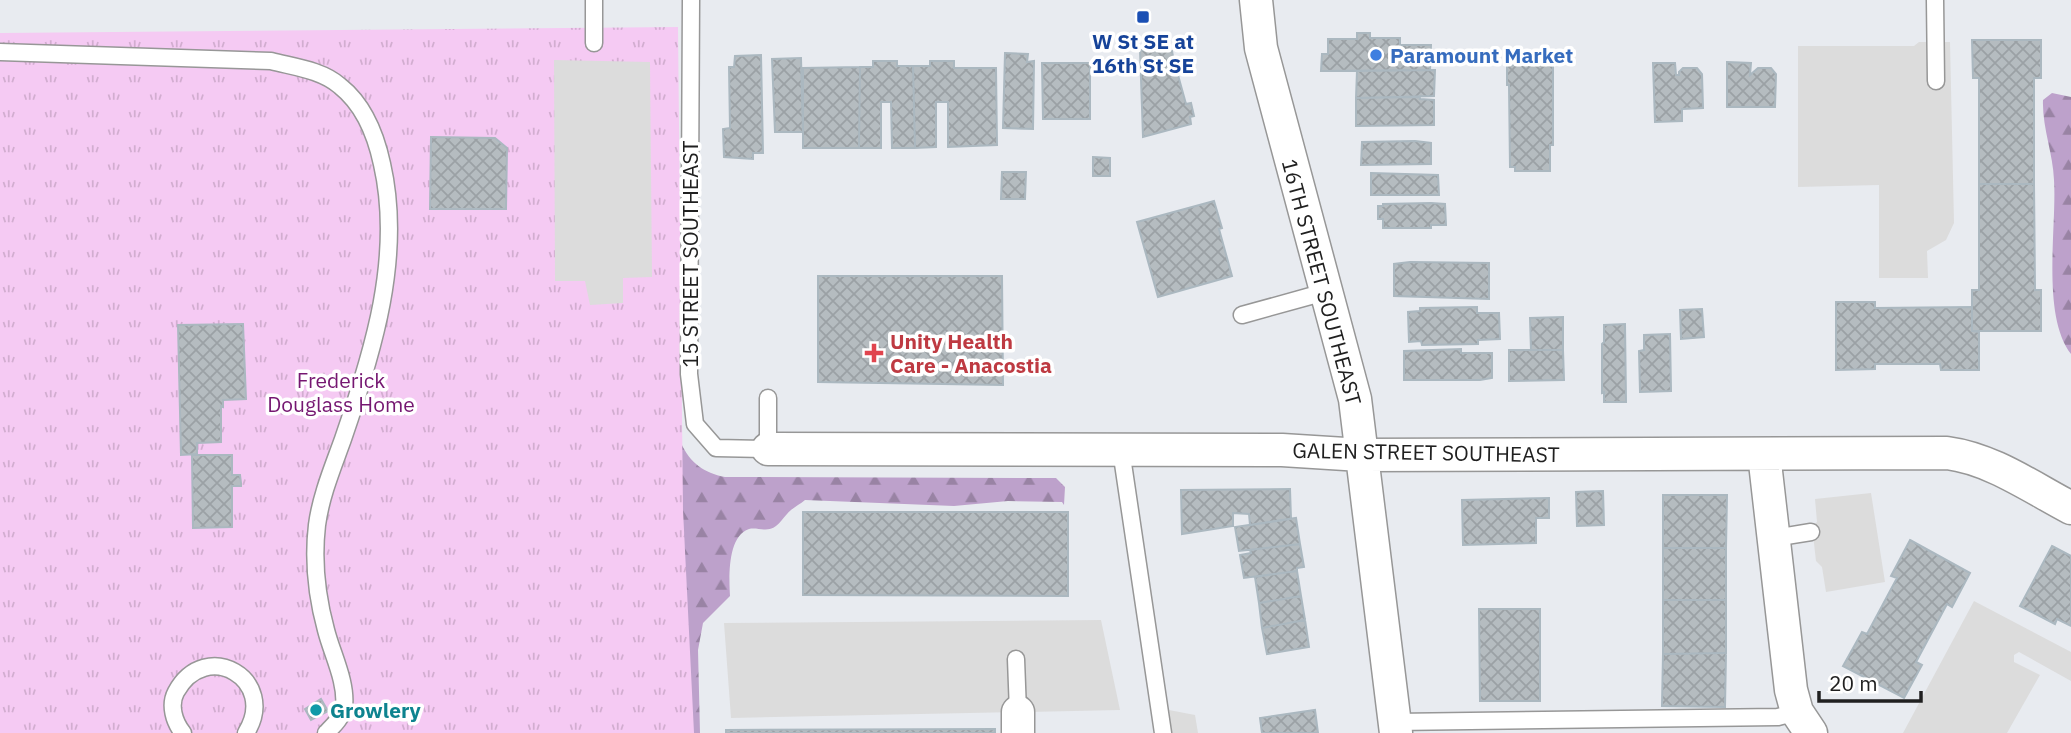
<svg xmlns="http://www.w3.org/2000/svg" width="2071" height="733" font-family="'IBM Plex Sans',sans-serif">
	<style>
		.forest { fill: url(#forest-firs) }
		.park { fill: url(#park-tufts) }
		.parking { fill: #dcdcdc }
		.building { fill: url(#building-cross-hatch); stroke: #abb8c0; stroke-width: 2 }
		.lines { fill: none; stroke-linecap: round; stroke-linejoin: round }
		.lane-casing { stroke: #979797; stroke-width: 19 }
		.street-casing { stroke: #979797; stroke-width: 35 }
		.lane { stroke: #fff; stroke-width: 16 }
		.street { stroke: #fff; stroke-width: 32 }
		.transit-dot { fill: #1a4fb4; stroke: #fff; stroke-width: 2.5 }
		.shop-dot { fill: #3f7fe0; stroke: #fff; stroke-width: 2.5 }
		.health-dot { fill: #e0444e; stroke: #fff; stroke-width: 2.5 }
		.culture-dot { fill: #0f9aa8; stroke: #fff; stroke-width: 2.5 }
		.labels { text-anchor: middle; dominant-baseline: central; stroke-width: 7; stroke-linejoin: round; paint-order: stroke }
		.transit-label { font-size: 21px; font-weight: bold; fill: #164399; stroke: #fff }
		.shop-label { font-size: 21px; font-weight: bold; fill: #366cbe; stroke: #fff; text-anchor: start }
		.street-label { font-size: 21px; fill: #202020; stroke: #fff }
		.health-label { font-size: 21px; font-weight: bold; fill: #be3a42; stroke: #fff; text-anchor: start }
		.park-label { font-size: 21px; fill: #751771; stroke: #fff }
		.culture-label { font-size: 21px; font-weight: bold; fill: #0d838f; stroke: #fff; text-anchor: start }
	</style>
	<defs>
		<pattern id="forest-firs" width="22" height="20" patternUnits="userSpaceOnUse" patternTransform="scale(1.75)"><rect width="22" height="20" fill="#bda1cb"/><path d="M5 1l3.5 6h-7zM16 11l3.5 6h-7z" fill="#9983a4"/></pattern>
		<pattern id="park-tufts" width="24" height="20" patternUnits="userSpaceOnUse" patternTransform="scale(1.75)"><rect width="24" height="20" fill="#f5caf3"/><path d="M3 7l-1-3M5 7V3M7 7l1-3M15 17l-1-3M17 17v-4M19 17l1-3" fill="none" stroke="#d2add0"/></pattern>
		<pattern id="building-cross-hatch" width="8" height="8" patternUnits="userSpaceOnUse" patternTransform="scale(1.75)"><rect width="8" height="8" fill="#b5bcc0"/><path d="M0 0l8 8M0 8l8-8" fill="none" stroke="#9ba1a5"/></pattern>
	</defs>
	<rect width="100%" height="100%" fill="#e8ebf0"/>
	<path class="forest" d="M2052 93 2071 97V354C2041 315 2057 227 2054 180 2053 153 2042 127 2043 100Z
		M681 443C690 463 704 473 725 477L1056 478 1065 487 1064 505 1062 502 1008 501 954 506 805 500C799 505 792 508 787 514 783 518 780 523 776 526 767 533 758 527 749 529 727 536 729 579 730 596L703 623 698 650 700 733H383Z"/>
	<path class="park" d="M678 27 683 510 694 733H0V33Z"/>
	<path class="parking" d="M1919 42H1950L1954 223 1946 240 1927 251 1928 278H1879V185L1798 187V46H1914Z
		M554 60 650 62 652 277 623 278V303L590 305 585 281H555Z
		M1871 493 1885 582 1826 592 1822 567 1816 561 1812 526 1817 522 1815 499Z
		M1974 601 2071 652V681L2019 652 2014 655V662L2040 675 2007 733H1903Z
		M1101 620 1120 710 731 718 724 623Z
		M1169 710 1195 715 1198 733H1172Z"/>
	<path class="building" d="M1357 33H1370V38H1400V45H1431L1430 70 1321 71 1322 54H1328V39H1357Z
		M1972 40H2041V78H2034V184H1979V78H1973Z
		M1140 50 1172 51 1174 62 1180 61 1183 73 1178 75 1186 104 1191 103 1194 116 1190 117 1191 124 1143 137Z
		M1005 53 1028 54 1027 62 1034 61 1033 129 1003 128Z
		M761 55 763 153H753V159L724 157 723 129 730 128 729 67H734L735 56Z
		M801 58 803 132H775L772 59Z
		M873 61H897V66H913L915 148H892L891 102H881V148H859L860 67H873Z
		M930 61H954V68H996L997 145 948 147V102H936V147L915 148 913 66H930Z
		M1727 62 1751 63 1750 75 1758 68H1771L1776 74 1775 107H1727Z
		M1042 63H1090V119H1043Z
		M1653 63H1675L1676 75H1679V72L1683 68H1697L1702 74 1703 108 1682 109V121L1655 122Z
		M1507 65H1553V145H1550V171H1515V167H1510L1509 85H1507Z
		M860 67 859 148H803V68Z
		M1435 70 1434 96 1356 98 1357 71Z
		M1420 97V99L1434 100V125L1356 126V98Z
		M431 137 495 138 507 148 506 209H430Z
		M1415 141 1431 143V164L1361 165 1362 142Z
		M1093 157 1110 158V176H1093Z
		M1002 172H1026L1025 199H1001Z
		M1371 173 1438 175 1439 195H1371Z
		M1979 184H2034L2035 290H2041V331H1972V290H1979Z
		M1214 201 1222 228 1219 229 1232 276 1158 297 1137 222Z
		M1431 203 1445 204 1446 225H1431V228H1383V219H1378V206H1383V204Z
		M1410 262 1489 263V299L1394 296V264Z
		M818 276H1002L1003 385 818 382Z
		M1836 302H1875V308L1972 307V331L1979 332V370H1941L1940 364H1875V369L1836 370Z
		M1477 307V313H1499L1500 339 1478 340V344L1422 345 1421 341 1409 342 1408 312 1420 311V308Z
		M1702 309 1704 337 1681 339 1680 310Z
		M1563 317V350H1531L1530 318Z
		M243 324 246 399 223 400V407L221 406V442L197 443V454L181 455 178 325Z
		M1625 324 1626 402H1604V392L1602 393V344L1604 342V325Z
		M1670 334 1671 391 1640 392 1639 351 1644 350V335Z
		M1461 349V353H1492V378L1480 380H1404V351Z
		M1509 350H1563L1564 380 1509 381Z
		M192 455H232V475H240L241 483V486H232V527L193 528Z
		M1290 489 1291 519 1250 525 1249 514 1233 513V526L1182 534 1181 490Z
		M1603 491 1604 525 1577 526 1576 492Z
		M1663 495H1727L1726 548H1663Z
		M1549 498V518H1536V543L1463 545 1462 500Z
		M803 512H1068V596L803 595Z
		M1296 518 1300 544 1239 551 1235 527Z
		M1910 540 1970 573 1952 607 1947 604 1916 662 1922 665 1904 698 1843 666 1862 632 1867 634 1897 578 1891 576Z
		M1300 544 1304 567 1297 568V571L1244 578 1240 555 1251 553 1250 550Z
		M2052 546 2071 556V626L2057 619 2055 624 2020 606Z
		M1663 548H1726V600H1663Z
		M1297 571 1301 596 1259 603 1255 577Z
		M1301 596 1305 620 1262 628 1259 603Z
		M1663 600H1726V653L1663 654Z
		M1479 609H1540V701H1480Z
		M1305 620 1309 647 1267 654 1262 628Z
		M1726 653 1725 707 1662 706 1663 654Z
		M321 699 328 711 311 720 305 709Z
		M1315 710 1318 733H1262L1260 718Z
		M995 729V733H726V730Z"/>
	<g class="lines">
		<g class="lane-casing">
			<path id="lane" d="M594 0V43
				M691 0 689 374 695 424 716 448 768 449V398
				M1935 0 1936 81
				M0 52 271 61C294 67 322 70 340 86 364 105 376 136 382 164 403 256 373 352 343 439 333 467 321 495 317 525 313 559 317 597 326 630 332 654 347 682 344 707 342 718 333 726 326 733
				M1242 315 1325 292
				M1121 450 1163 733
				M1774 538 1811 532
				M1016 659 1018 712
				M1395 722 1778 717 1797 712
				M183 733C174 722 169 705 176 692 206 637 279 680 246 733"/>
		</g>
		<g class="street-casing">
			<path id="street" d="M1256 0 1261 48 1355 399 1396 733
				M768 449 1282 450 1361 455 1947 453C1992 459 2031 487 2071 508
				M1764 454 1791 690 1797 712 1811 733
				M1018 712V733"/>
		</g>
		<use href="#lane" class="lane"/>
		<use href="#street" class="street"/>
	</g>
	<rect class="transit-dot" x="1136" y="10" width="14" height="14" rx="3.5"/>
	<circle class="shop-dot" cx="1376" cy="55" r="7"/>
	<path class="health-dot" d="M870.5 342.5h7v7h7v7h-7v7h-7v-7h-7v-7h7z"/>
	<circle class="culture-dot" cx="316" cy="710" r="7"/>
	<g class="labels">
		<g class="transit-label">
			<text x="1143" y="41">W St SE at<tspan x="1143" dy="24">16th St SE</tspan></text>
		</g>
		<g class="shop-label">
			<text x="1390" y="55">Paramount Market</text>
		</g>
		<g class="street-label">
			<text transform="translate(690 254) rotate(-90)">15 STREET SOUTHEAST</text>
			<text transform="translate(1322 282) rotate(75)">16TH STREET SOUTHEAST</text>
			<text transform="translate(1426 452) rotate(1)">GALEN STREET SOUTHEAST</text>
		</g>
		<g class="health-label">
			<text x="890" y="341">Unity Health<tspan x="890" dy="24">Care - Anacostia</tspan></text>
		</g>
		<g class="park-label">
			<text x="341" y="380">Frederick<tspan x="341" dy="24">Douglass Home</tspan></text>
		</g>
		<g class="culture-label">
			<text x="330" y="710">Growlery</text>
		</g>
	</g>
	<path d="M1819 691v10h102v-10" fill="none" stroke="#202020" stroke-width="3.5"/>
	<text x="1829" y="691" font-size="21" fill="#202020" stroke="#ffffff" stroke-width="5" paint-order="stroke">20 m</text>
</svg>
